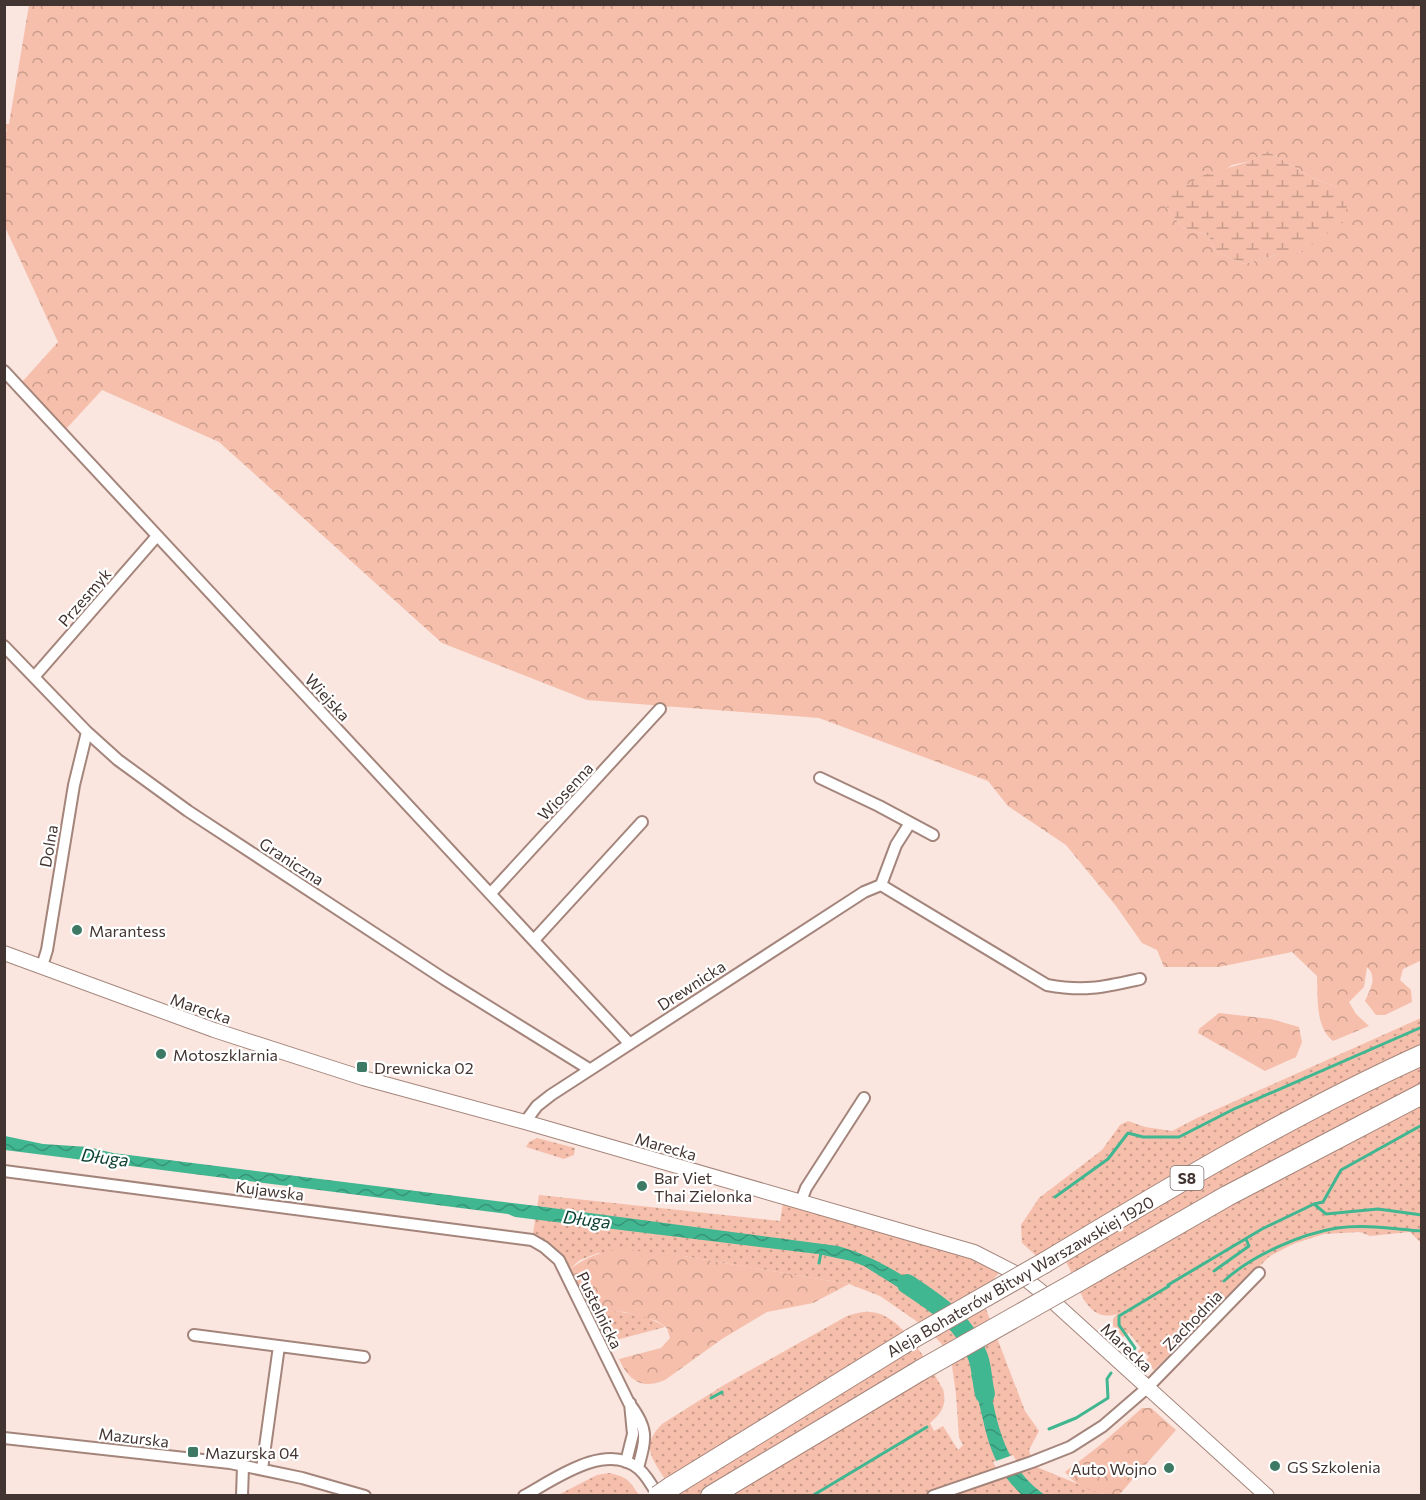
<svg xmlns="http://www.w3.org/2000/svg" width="1426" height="1500" font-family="Commissioner,sans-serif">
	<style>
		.grass { fill: url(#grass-dots) }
		.forest { fill: url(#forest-crowns); fill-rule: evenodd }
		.wetland { fill: url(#wetland-marsh) }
		.water { fill: url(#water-waves) }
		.pier { fill: #fae5df }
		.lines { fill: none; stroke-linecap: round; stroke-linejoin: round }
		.stream { stroke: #40b691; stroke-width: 3 }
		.river { stroke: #40b691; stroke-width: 20 }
		.minor-casing { stroke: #a4857b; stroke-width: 14 }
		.tertiary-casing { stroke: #a4857b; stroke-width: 16 }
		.motorway-casing { stroke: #a4857b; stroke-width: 22 }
		.minor { stroke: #fff; stroke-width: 10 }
		.tertiary { stroke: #fff; stroke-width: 14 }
		.motorway { stroke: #fff; stroke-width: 20 }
		.motorway-bridge-casing { stroke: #a4857b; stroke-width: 22; stroke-linecap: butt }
		.motorway-bridge { stroke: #fff; stroke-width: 20 }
		.poi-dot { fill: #3d7964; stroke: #fff; stroke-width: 2 }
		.labels { text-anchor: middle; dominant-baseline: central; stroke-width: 4.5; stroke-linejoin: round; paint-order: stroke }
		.shield { fill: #fff; stroke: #7b716e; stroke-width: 1.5 }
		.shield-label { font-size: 15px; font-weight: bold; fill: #423430 }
		.street-label { font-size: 16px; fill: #423430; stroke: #fff }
		.poi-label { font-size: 16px; fill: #423430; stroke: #fff; text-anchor: start }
		.water-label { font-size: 18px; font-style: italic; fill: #0b3e2f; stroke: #fff }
	</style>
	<defs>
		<pattern id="grass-dots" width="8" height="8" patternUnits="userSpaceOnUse" patternTransform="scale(1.5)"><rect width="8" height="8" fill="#f6bfac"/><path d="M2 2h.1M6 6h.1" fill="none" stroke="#c99c8c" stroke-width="1.8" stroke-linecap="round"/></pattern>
		<pattern id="forest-crowns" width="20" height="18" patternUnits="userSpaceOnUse" patternTransform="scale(1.5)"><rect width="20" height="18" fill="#f6bfac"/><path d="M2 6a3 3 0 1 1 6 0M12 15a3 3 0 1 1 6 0" fill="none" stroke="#c99c8c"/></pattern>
		<pattern id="wetland-marsh" width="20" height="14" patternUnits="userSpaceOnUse" patternTransform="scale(1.5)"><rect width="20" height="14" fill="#f6bfac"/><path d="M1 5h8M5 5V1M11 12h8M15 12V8" fill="none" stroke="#c99c8c"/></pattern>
		<pattern id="water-waves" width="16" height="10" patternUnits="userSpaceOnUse" patternTransform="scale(1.5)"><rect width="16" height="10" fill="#40b691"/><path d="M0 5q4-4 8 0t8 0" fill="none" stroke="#379577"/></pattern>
	</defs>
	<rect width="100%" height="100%" fill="#fae5df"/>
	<path class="grass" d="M1421 1018V1243L1410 1232 1370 1236 1360 1232 1324 1234 1293 1244 1270 1256 1154 1370 1145 1361 1149 1357 1143 1351 1137 1356 1135 1354 1141 1348 1129 1333 1123 1337 1113 1326V1319L1117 1314C1085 1324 1079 1284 1066 1262L1052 1270 1022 1243 1021 1225 1039 1198 1102 1150 1120 1125 1128 1121 1145 1127 1172 1131 1197 1118Z
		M537 1138 575 1148 574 1155 564 1159 526 1147 529 1142Z
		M539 1195 780 1221 784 1197 1004 1266 981 1296 1025 1411 1039 1431 1029 1450 1034 1466 1105 1495H676C669 1484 651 1462 650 1449 649 1439 656 1430 662 1424L724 1385 847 1316C854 1314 862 1311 870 1312 902 1313 929 1365 943 1389 947 1405 942 1413 930 1423L934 1431 943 1426 958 1450 963 1445 959 1438 956 1394 952 1366 941 1343 922 1325 880 1296 849 1284 683 1256 598 1253 580 1260 565 1273 532 1240Z
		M590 1310C615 1311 644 1312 665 1327L609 1342 598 1336Z
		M609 1473C627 1477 629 1480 639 1495H558L597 1475Z"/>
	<path class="forest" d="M29 5H1421L1422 960 1403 969 1400 980 1411 990 1412 1002 1385 1015H1376L1365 1001C1370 989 1378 978 1367 967L1364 987 1349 1002 1356 1014 1369 1026 1333 1041C1315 1027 1318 997 1317 976L1292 952 1219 967H1164L1157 950 1142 943 1116 906 1066 845 1008 806 988 781 819 718 587 700 442 643 219 442 102 390 66 429 22 382 58 342 5 227 4 141 7 129 5 128 4 124H9ZM1267 151 1315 179 1337 187 1326 233 1296 255H1276L1244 264 1215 251 1209 236 1182 227 1167 208 1232 165 1251 161Z
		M1219 1013 1271 1019 1299 1027 1302 1042 1296 1057 1265 1071 1198 1033 1199 1029Z
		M619 1249 683 1256 849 1284 813 1303 767 1312 722 1339 665 1380C642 1390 629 1381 619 1359L661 1348 670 1338 667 1328 657 1321 625 1312 589 1310 578 1300 565 1273C584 1258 596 1253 619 1249Z
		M1142 1408H1151L1176 1430 1119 1495C1100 1496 1076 1487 1065 1472L1099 1446Z"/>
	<path class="wetland" d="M1267 151 1315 179 1337 187 1350 190 1344 222 1296 255H1276L1244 264 1215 251 1209 236 1182 227 1167 208 1172 193 1204 175 1251 161Z"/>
	<path class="water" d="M5 1136 43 1144 88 1147 113 1153 537 1206 838 1246C874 1256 903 1275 934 1296L923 1303 864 1266 851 1261 818 1254 515 1217 508 1214 5 1150Z
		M986 1366C996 1416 1000 1463 1045 1495H1022C983 1459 987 1421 971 1375Z"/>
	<path class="pier" d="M1013 1455 1019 1466 1002 1478 993 1462Z"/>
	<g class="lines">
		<path class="stream" d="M1055 1197 1108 1159 1128 1133 1143 1137H1179L1234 1109 1422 1027
			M1314 1204 1323 1202 1341 1170 1422 1125
			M819 1263 821 1253
			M1214 1271 1249 1246 1246 1239
			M1224 1281C1251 1256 1300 1234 1337 1228 1365 1224 1394 1229 1422 1231
			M1168 1285 1262 1229 1314 1204 1326 1214 1378 1209 1422 1215
			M1133 1351 1135 1348 1119 1325V1316L1169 1286
			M711 1398 722 1392V1393
			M1049 1429 1076 1418 1108 1398 1107 1379 1111 1373
			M812 1496 927 1427"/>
		<path class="river" d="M907 1284C937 1304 965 1321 978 1357 982 1368 982 1382 985 1394"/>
		<g class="minor-casing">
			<path id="minor" d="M4 371 629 1043
				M4 646 87 732 118 760 188 811 444 979 589 1069
				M34 677 157 536
				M820 778 879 806 933 835
				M881 885 896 845 910 823
				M491 893 660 709
				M534 940 642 822
				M42 966 47 950 74 785 87 732
				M525 1122 537 1106 551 1095 864 892 881 885 1047 985C1085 992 1104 987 1140 979
				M4 1171 532 1240 544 1247 559 1260 629 1403C649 1429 646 1438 638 1468
				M801 1201 806 1188 864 1098
				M194 1335 364 1357
				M4 1438 230 1463 302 1478 365 1496
				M626 1462 633 1434 630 1403
				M262 1469 279 1346
				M242 1496 243 1466
				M524 1496C555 1479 606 1441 639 1469 647 1476 653 1487 658 1496
				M933 1496 1032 1462 1070 1447 1103 1426 1147 1388 1259 1273"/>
		</g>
		<g class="tertiary-casing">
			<path id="tertiary" d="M4 953 214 1030 363 1078 525 1122 974 1252 1023 1277 1048 1297 1267 1496"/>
		</g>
		<g class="motorway-casing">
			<path id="motorway" d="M1044 1263C1167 1189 1290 1115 1422 1055
				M1077 1282 1227 1196 1422 1094
				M671 1487 911 1339
				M711 1496 921 1370"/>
		</g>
		<use href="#minor" class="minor"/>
		<use href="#tertiary" class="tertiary"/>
		<use href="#motorway" class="motorway"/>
		<g class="motorway-bridge-casing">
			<path id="motorway-bridge" d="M911 1339 1044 1263
				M921 1370 1077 1282
				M658 1496 671 1487"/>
		</g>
		<use href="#motorway-bridge" class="motorway-bridge"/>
	</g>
	<g class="poi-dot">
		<circle cx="77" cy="930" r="6"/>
		<circle cx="161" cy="1054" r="6"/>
		<rect x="356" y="1061" width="12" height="12" rx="3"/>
		<circle cx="642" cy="1186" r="6"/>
		<rect x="187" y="1446" width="12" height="12" rx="3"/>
		<circle cx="1275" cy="1466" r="6"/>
		<circle cx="1169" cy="1468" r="6"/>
	</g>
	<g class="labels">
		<rect class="shield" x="1170.5" y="1166" width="33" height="24" rx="4.5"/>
		<g class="shield-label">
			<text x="1187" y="1178">S8</text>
		</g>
		<g class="street-label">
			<text transform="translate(84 597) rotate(-49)">Przesmyk</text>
			<text transform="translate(328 697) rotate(47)">Wiejska</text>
			<text transform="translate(565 791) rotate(-47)">Wiosenna</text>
			<text transform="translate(48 846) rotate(-80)">Dolna</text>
			<text transform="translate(292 861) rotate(33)">Graniczna</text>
			<text transform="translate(691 985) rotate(-33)">Drewnicka</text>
			<text transform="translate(201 1008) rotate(19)">Marecka</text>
			<text transform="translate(666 1146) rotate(16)">Marecka</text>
			<text transform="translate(270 1190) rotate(7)">Kujawska</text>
			<text transform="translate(1020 1276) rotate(-30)">Aleja Bohaterów Bitwy Warszawskiej 1920</text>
			<text transform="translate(600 1310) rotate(64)">Pustelnicka</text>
			<text transform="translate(1192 1320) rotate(-46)">Zachodnia</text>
			<text transform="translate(1127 1347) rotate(43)">Marecka</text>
			<text transform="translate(134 1437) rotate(7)">Mazurska</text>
		</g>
		<g class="poi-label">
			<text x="89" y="930">Marantess</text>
			<text x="173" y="1054">Motoszklarnia</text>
			<text x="374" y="1067">Drewnicka 02</text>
			<text x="654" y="1177">Bar Viet<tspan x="654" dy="18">Thai Zielonka</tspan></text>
			<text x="205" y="1452">Mazurska 04</text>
			<text x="1287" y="1466">GS Szkolenia</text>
			<text x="1157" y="1468" text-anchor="end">Auto Wojno</text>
		</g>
		<g class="water-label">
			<text transform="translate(105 1157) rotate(7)">Długa</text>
			<text transform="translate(587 1219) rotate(7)">Długa</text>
		</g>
	</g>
	<rect width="1426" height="1500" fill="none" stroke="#423430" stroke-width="12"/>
</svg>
